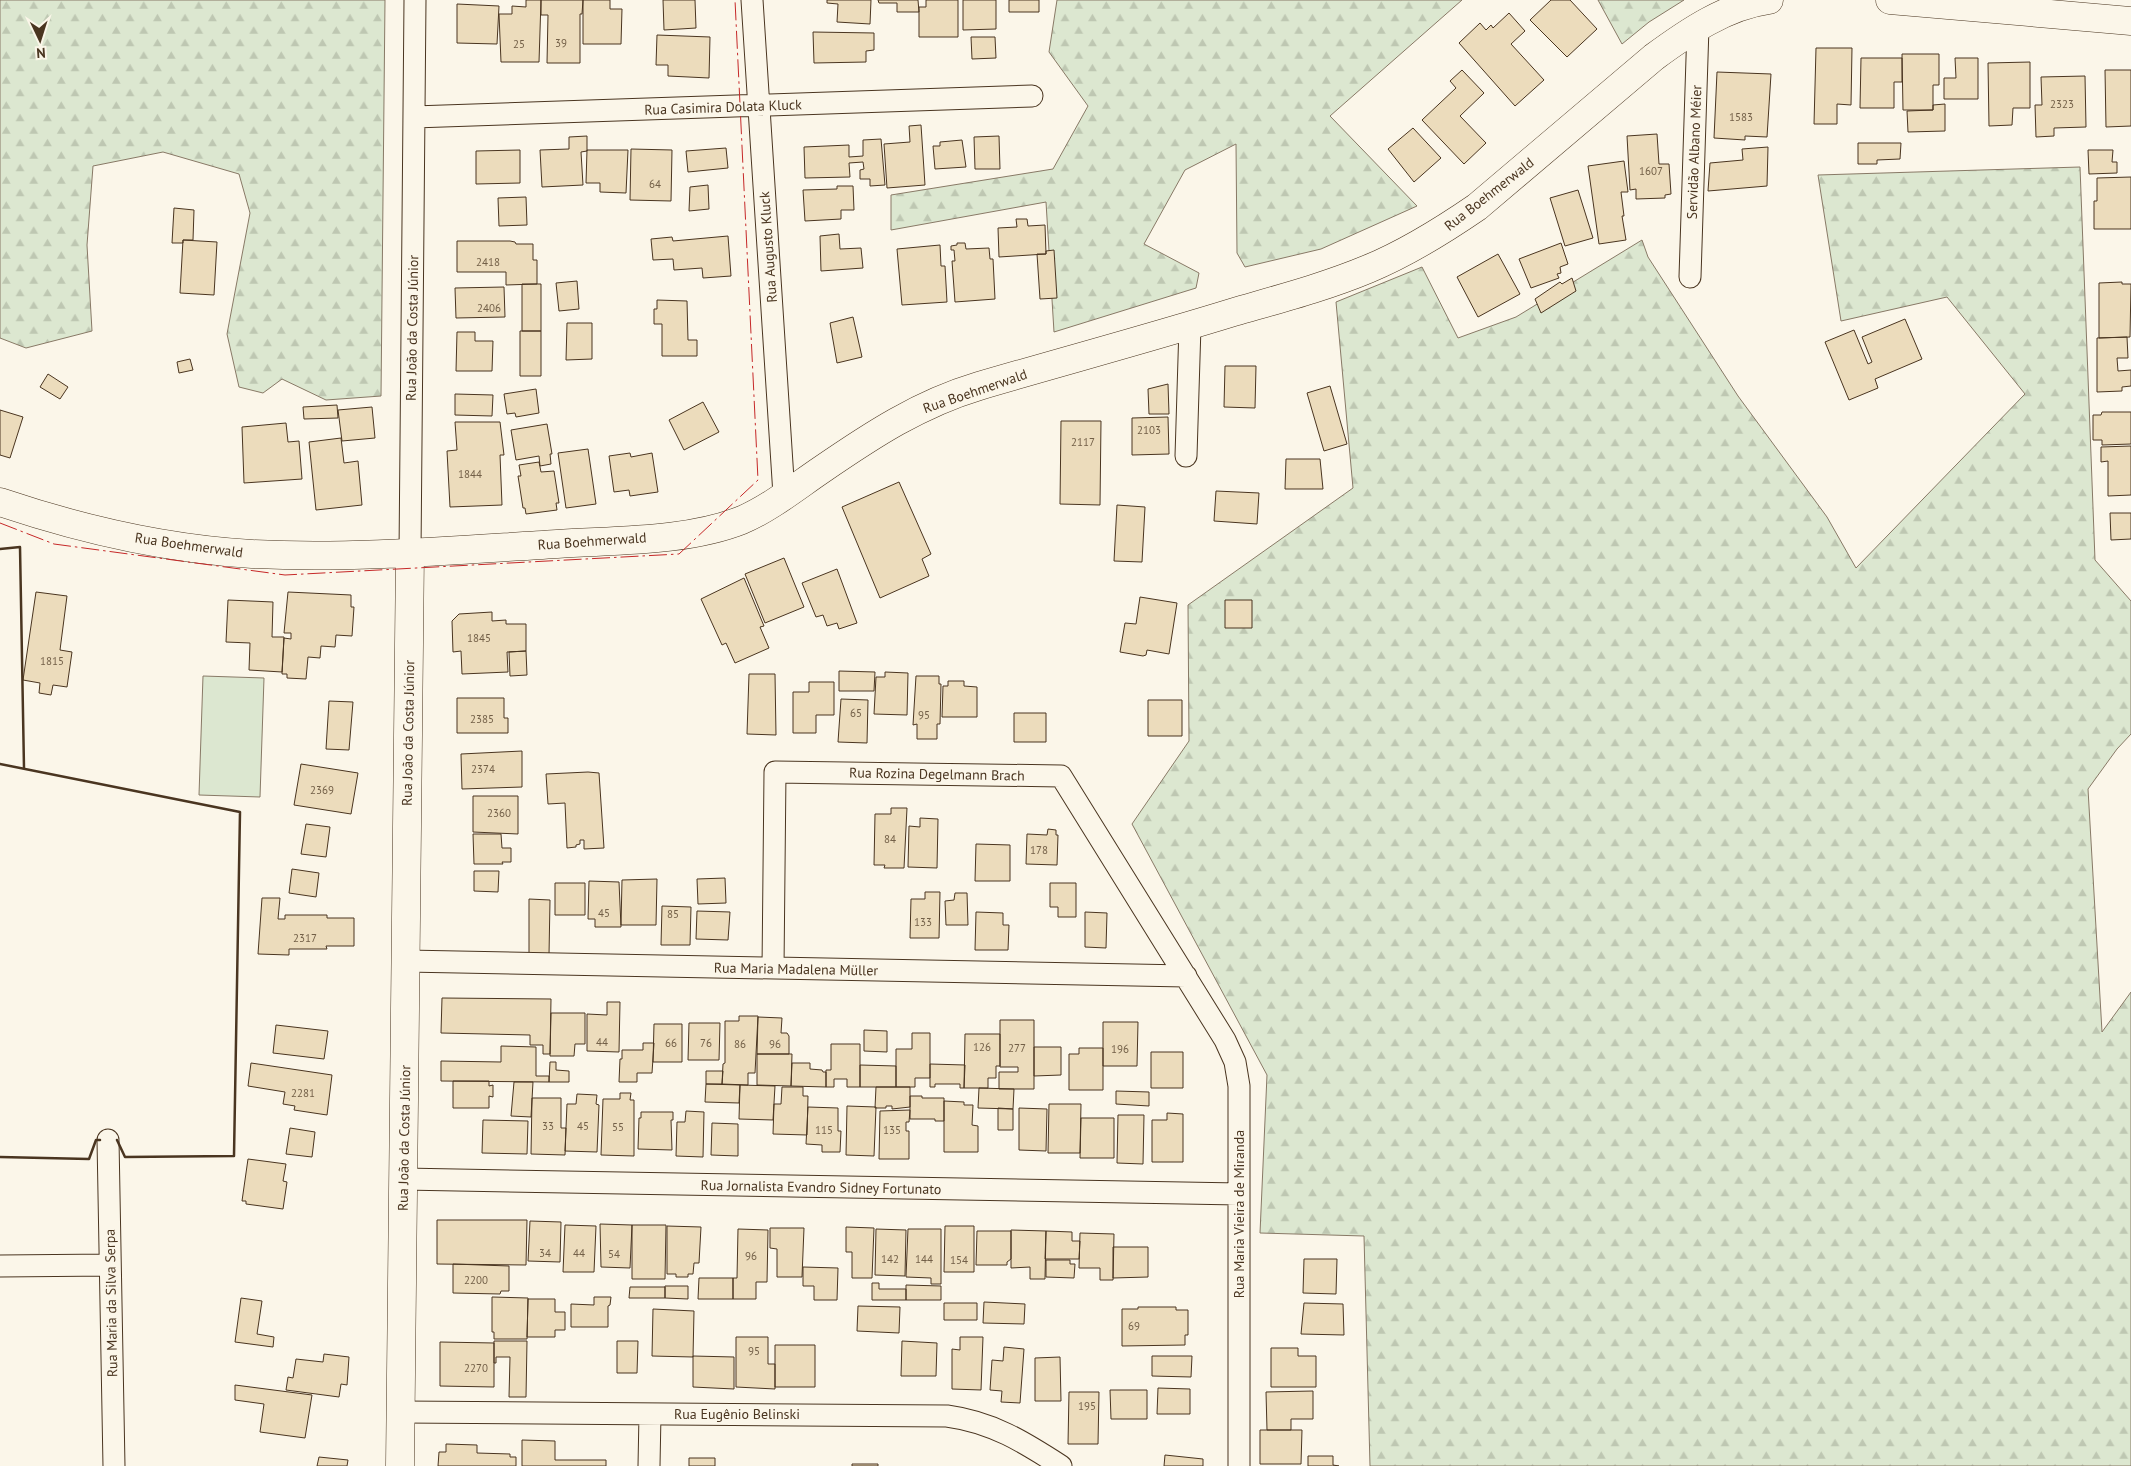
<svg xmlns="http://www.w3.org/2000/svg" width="2131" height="1466" font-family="'PT Sans',sans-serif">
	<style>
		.forest { fill: url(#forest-firs); stroke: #887966 }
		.garden { fill: #dce7d0; stroke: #887966 }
		.building { fill: #ecdcbc; stroke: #4a3520 }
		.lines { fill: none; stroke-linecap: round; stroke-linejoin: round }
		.minor-casing { stroke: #4a3520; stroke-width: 23 }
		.secondary-casing { stroke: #4a3520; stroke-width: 29 }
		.minor { stroke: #fbf6e9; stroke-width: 21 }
		.secondary { stroke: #fbf6e9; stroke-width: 28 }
		.wall { stroke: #4a3520; stroke-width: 2.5 }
		.power { stroke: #c62828; stroke-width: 1; stroke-dasharray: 18 4 2.5 4; stroke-linecap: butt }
		.labels { text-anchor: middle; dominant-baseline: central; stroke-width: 4; stroke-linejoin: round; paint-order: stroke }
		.number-label { font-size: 11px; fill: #725f47 }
		.street-label { font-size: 14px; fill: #4a3520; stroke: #fbf6e9 }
	</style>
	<defs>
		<pattern id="forest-firs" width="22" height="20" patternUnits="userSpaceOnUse" patternTransform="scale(1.25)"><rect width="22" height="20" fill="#dce7d0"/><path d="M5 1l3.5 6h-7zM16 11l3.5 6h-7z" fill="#bec7b2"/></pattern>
	</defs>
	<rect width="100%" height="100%" fill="#fbf6e9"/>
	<path class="forest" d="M0 0H385L381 396 326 400 282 379 263 393 239 387 227 334 250 213 239 174 163 152 93 166 87 245 92 331 26 348 0 338Z
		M1057 0H1462L1330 116 1417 206 1321 249 1245 267 1237 253 1236 144 1185 170 1144 244 1199 273 1196 288 1054 332 1046 202 891 230V195L1053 169 1088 106 1049 52Z
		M1598 0H1684L1649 22 1622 44Z
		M2080 167 2095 560 2131 601V734L2117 749 2088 789 2102 1032 2131 992V1466H1370L1364 1236 1260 1233 1267 1075 1132 824 1189 741 1188 605 1353 488 1336 302 1422 267 1458 338 1516 317 1642 240 1648 257 1738 396 1827 517 1856 568 2025 394 1947 297 1841 321 1818 175Z"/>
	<path class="garden" d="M203 676 264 678 260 797 199 795Z"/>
	<path class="building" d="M526 0H541L539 62H501L499 14H512V6L526 7Z
		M541 0H583L582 14H580V63H547L548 15H541Z
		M583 0H610V9H622L621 44H583Z
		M663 0H695L696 28 664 30Z
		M827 0H871L870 24 837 22 838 4 827 3Z
		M878 0H918L919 12H897V3H879Z
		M926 0H958V37H919V7H926Z
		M963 0H996V29L963 30Z
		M1009 0H1039V12H1009Z
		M1551 0H1570L1597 29 1567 57 1530 20Z
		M457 4 499 6 497 44 457 43Z
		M1509 13 1525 31 1511 44 1544 80 1515 106 1459 43 1480 23 1486 30 1491 25 1493 28Z
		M813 32 874 33V50L866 51V62L814 63Z
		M657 35 710 37 709 78 668 76V65H656Z
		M971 37H995L996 58 972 59Z
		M1816 48H1852L1851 105 1837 104V124H1814Z
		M1902 54H1939V85H1933V110H1903Z
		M1861 58H1902V82H1894V108H1860Z
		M1955 58H1978V99H1944V78H1956Z
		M2030 62V108H2013L2012 125 1989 126 1988 63Z
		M1462 70 1484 93 1460 116 1486 143 1464 164 1422 120 1456 88 1450 81Z
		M2105 70H2131V126L2106 127Z
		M1717 72 1771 74 1767 137 1745 136V140L1714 138Z
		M2085 76 2086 127 2054 128V136L2036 137 2035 105H2042L2041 77Z
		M1945 104V131L1908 132 1907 111 1933 110V105Z
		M921 125 925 185 887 188 884 144 910 142 909 126Z
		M1413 128 1441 158 1414 182 1388 149Z
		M1657 134 1659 164H1669L1671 194 1665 195V198L1636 199V189L1630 190 1627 136Z
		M587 136V151L581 152 583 185 542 187 540 150 569 149V137Z
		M999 136 1000 169H975L974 137Z
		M881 139 885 185 870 186V179H860V170L864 169 863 162 849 163 850 177 805 178 804 147 849 145V157L863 156V140Z
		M962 140 966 167 935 169 933 146H940V142Z
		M1858 143H1901L1900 159 1877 160V164H1858Z
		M1768 147 1767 186 1708 191 1710 163 1743 160 1742 149Z
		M726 148 728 168 688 172 686 151Z
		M631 149 672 150 671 201 630 200Z
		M520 150V183L476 184V151Z
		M587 150H628L626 193 600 192V183H586Z
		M2088 150H2113L2112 162H2117V173L2089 174Z
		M1624 161 1628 192H1621L1624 216H1622L1626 240 1599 244 1588 166Z
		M2131 177V229H2094V201H2097V178Z
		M708 185 709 209 689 211 690 187Z
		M837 186H853L854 210H841V219L805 221 803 190 837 189Z
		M1578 190 1593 238 1565 246 1550 198Z
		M526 197 527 225 499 226 498 198Z
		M174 208 194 210 193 240H183V243H172Z
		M1016 219H1027L1028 226 1045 225 1046 254 999 257 998 228 1017 227Z
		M839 234 840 249 861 248 863 268 821 271 820 236Z
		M728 236 731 276 703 278 702 268 674 270 673 259 653 260 651 239 672 237 673 241Z
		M183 240 217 242 214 295 180 293Z
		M457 241H510L515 242 516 244H533V260H537V284L506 285V272H457Z
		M957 243H965L966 249 989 248 990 259H993L995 299 955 302 952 261H955L954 250H951V246L957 245Z
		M1561 243 1568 264 1560 267 1561 273 1557 274 1559 278 1531 288 1519 259Z
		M940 245 941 266H945L947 302 902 305 897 249Z
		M1054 250 1057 298 1040 299 1037 254H1046V251Z
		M1498 254 1520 294 1478 317 1457 277Z
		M1572 278 1576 291 1541 313 1535 299 1560 282 1562 284Z
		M577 281 579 309 559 311 556 283Z
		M2122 282V284H2131L2130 337 2099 338V283Z
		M522 284H541V331H522Z
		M504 287 505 317 456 318 455 288Z
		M657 300 687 301 688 340H697V356H662V324H654V309H657Z
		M853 317 862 357 837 363 830 323Z
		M1905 319 1922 359 1875 379 1878 388 1849 400 1825 342 1854 330 1868 364 1872 362 1862 337Z
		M567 323H592V359L566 360Z
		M520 331H541V376H520Z
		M457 332H475V341H493L492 371H456Z
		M2127 337 2128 358H2117L2118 371 2131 370V386L2122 387V391L2097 392V338Z
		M190 359 193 370 179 373 177 362Z
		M1225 366H1256L1255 408 1224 407Z
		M48 374 68 387 60 399 40 387Z
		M1168 384 1169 414H1149L1148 389Z
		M1330 386 1347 444 1324 451 1307 393Z
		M536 389 539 413 516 417 515 413 507 414 504 394Z
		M455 394 493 395 492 416 455 415Z
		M703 402 719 432 684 450 669 420Z
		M337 405 338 418 304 419 303 407Z
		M372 407 375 438 342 441 338 410Z
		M0 410 23 417 10 458 0 455Z
		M2102 412H2131V444L2102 445V440H2093V415H2101Z
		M1168 417 1169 454 1132 455V418Z
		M1061 421H1101L1100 505 1060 504Z
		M455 422H500L504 455H500L502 505 450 507 447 451 457 450Z
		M286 423 288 442 299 441 302 479 244 483 242 427Z
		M547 424 552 454H550L551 464 540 466 539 456 516 460 511 430Z
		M341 438 344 463 358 461 362 505 316 510 309 442Z
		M2131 446V495L2108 496V461L2101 462V447Z
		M588 449 596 504 566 508 558 453Z
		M630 453 631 457 652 453 658 492 630 496 629 490 614 492 609 456Z
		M1286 459H1320L1323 489H1285Z
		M539 462 541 472 554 471 559 503H556L557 510 526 514 525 508H523L518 476H521L519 465Z
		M899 482 931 554 922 559 929 576 880 598 842 507Z
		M1216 491 1259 493 1257 524 1214 521Z
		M1117 505 1145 507 1142 562 1114 561Z
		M2110 513H2131V539L2111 540Z
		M784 558 804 607 765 623 745 574Z
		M837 569 857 623 839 629 837 623 827 626 823 615 816 617 802 583Z
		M744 578 764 626 760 627 769 648 735 663 726 643 722 645 701 599Z
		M36 592 67 596 60 650 72 652 67 687 53 685 51 695 39 693 40 683 23 680Z
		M288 592 351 595V607H354L352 636 336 635 335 647 321 646 320 658 308 657 306 679 287 678V674H282L284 638 291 639V633H284Z
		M1140 597 1177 603 1169 654 1147 650 1146 655 1143 656 1120 652 1125 623 1136 624Z
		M228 600 273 602 272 637H284L282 672 249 670 250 643 226 642Z
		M1225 600H1252V628H1225Z
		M492 612V621L506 620V624H526V651L507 652 508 672 462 674 461 651 453 652 452 621 459 614Z
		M526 651 527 675 510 676 509 652Z
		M839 671 875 672 874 691H839Z
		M885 672 908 673 907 715 874 714 876 677H885Z
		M749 674H775L776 735 747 734Z
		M916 676H939V684H941L940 724H937V739H917V724L913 725Z
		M948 681H964V686L977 687V717H942L943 686H948Z
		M809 682H834V715H816V733H793V692H809Z
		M457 698H504V718H508V733H457Z
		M841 699 868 700 867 743 838 742Z
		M1148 700H1182V736H1148Z
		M329 701 353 702 349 750 326 749Z
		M1014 713H1046V742H1014Z
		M522 751V787L462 789 461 754Z
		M301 764 358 773 351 814 294 805Z
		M588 772 599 773 604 848 584 849V840H580V844L576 845V847L567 848 565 803 548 804 546 774Z
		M473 796H518V834L473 832Z
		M891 808H907L904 868H884L885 865H874L875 814H891Z
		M920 818 938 819 937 868 908 867 909 826 920 827Z
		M306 824 330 827 326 857 301 854Z
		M1048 829 1056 830V835H1058L1057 865 1026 864 1027 834 1047 835Z
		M473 834H501L502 848H511V862H502L503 864H474Z
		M976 844 1010 845V881H975Z
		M292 869 319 873 316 897 289 893Z
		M474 871H499L498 892 474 891Z
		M725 878 726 903 698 904 697 879Z
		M657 879 656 925H621L622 880Z
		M589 881 619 882 621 927H595V919H588Z
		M555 883H585V915H555Z
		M1050 883H1076V917H1058V907H1050Z
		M925 892H940L939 938H910L911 899H925Z
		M955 893H967L968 925H946L945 901 954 900Z
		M262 898H280L278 919H285V915H327V918H354V946H326L327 949H289V955L258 954Z
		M529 899 550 900 549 955 529 954Z
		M662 906 691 907 690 945H661Z
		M697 911 730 912 728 940 696 939Z
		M976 912 1003 913V925H1009L1008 950H975Z
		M1085 912 1107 913 1106 948 1085 947Z
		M442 998 551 999 550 1054H543V1045H530V1035L441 1033Z
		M607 1002H620L619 1052 587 1051V1014L607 1015Z
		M551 1013H585V1044H575L574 1056H550Z
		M739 1016H758L755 1073H748V1085L722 1084 723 1064 725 1063V1021H739Z
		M758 1017 782 1018 781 1033H787L789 1036V1054H757Z
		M1000 1020H1034V1089H999V1072H1018V1067H1000Z
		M1103 1022H1138L1137 1066H1103Z
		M689 1023H720L719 1060H688Z
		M654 1024H682V1062H653Z
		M276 1025 328 1031 324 1059 273 1053Z
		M864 1030 887 1031V1052L864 1051Z
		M912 1033H930V1078H915V1087H896V1049H912Z
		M965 1034H1000V1066H996V1078H988V1088H964Z
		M643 1043H654L652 1073H637V1082H619L620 1059H622V1050H643Z
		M831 1044H860V1087H847V1079H834V1087H826V1070H831Z
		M501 1046 536 1047V1076H549V1082L441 1081V1061L501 1062Z
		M1034 1047H1061V1075L1034 1076Z
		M1079 1048H1103V1090H1069V1054H1079Z
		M1151 1052H1183V1088H1151Z
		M757 1054H792L791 1086 757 1085Z
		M550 1062H556V1070L569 1071V1082H549Z
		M251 1063 332 1075 327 1115 294 1110 295 1106 283 1104 285 1092 248 1086Z
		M792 1063H810V1069L822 1070 823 1072H826V1087L791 1086Z
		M930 1064 965 1065 964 1088H960V1084H935V1087H930Z
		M860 1065 896 1066V1087H860Z
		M706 1071H723L722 1084H706Z
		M453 1081H489V1086L493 1085V1097L489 1096V1108H453Z
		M514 1082H533L531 1117 511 1116Z
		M706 1084 740 1085 739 1103 705 1102Z
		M740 1085 775 1086 773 1120 739 1119Z
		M782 1087H803V1096H808L807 1135 773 1134 774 1104H781Z
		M876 1087H910V1107L892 1109V1106H886V1108H875Z
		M979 1088 1014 1089 1013 1109 978 1108Z
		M1116 1091 1149 1092V1106L1116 1104Z
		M620 1093H631L630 1100H634V1156L601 1155 603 1099H620Z
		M577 1094 597 1095 596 1104 599 1105 597 1152 565 1151 567 1104H576Z
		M910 1096H922V1098H944V1121H935V1119H910Z
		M532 1098H561V1128H566L565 1155 531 1154Z
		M944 1101 964 1102V1105H973L972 1125 978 1126V1152H944Z
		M1049 1104H1081L1080 1153H1048Z
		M847 1106 876 1107 874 1156 846 1155Z
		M808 1107 838 1108V1131H841L840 1152H822V1145L806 1144Z
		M998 1108 1013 1109V1130H998Z
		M1019 1108 1047 1109 1046 1151 1019 1150Z
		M910 1110 909 1122H906V1131H909V1159H879L880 1111Z
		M686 1111 704 1112 703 1157 676 1156 677 1122H685Z
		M641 1112H673V1120H671L672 1150 638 1149 639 1118H641Z
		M1167 1113 1183 1114V1162H1152V1120H1167Z
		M1118 1115H1144L1143 1164 1117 1163Z
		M1081 1118H1114V1158H1080Z
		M483 1120 528 1121 527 1154 482 1153Z
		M712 1123 738 1124V1156L711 1155Z
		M290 1128 315 1132 312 1157 286 1154Z
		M248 1159 286 1164 283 1181 287 1182 283 1209 246 1204V1201H242Z
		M437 1220H527L526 1265 437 1264Z
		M530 1221 561 1222 560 1262 528 1261Z
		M600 1224 632 1225 630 1268 601 1267Z
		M565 1225 596 1226 594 1272H563Z
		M632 1225H666L665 1279H632Z
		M667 1226 701 1227 699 1263H694L693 1274H688V1277H676V1274H667Z
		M945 1226H974V1272H944Z
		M846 1227 874 1228 872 1278H852V1252H846Z
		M770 1228H804L802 1277H777V1249L770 1248Z
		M738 1229 768 1230 767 1282H756V1299H733V1278H737Z
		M876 1229 906 1230 905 1276 875 1275Z
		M908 1229H941V1284H931V1278L906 1277Z
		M1011 1230 1046 1231 1045 1279H1030V1267L1011 1268Z
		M977 1231H1011V1259L1007 1262V1265H976Z
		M1046 1231 1072 1232V1241H1080L1079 1259H1045Z
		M1080 1233 1114 1234 1113 1280H1100V1268H1079Z
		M1113 1247H1148V1277L1113 1278Z
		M1304 1259H1337L1336 1294 1303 1293Z
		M1046 1260H1070V1264H1075L1074 1278 1046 1277Z
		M453 1264 509 1266V1291H501L500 1294 453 1293Z
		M803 1267 838 1268 837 1300H814V1286H803Z
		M699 1278H733V1299H698Z
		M872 1283H879V1289H906V1300H872Z
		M906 1285 941 1286V1300H906Z
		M665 1286H688V1299L665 1298Z
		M630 1287H665V1298H629Z
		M492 1297 528 1298 527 1339H494V1332H492Z
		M594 1297H611L610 1305 608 1306V1327H571V1304L594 1305Z
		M241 1298 262 1301 257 1334 274 1337 273 1347 235 1342Z
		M528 1299H555V1312H565V1330H555V1337H527Z
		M984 1302 1025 1304 1024 1324 983 1323Z
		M944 1303H977V1320H944Z
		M1304 1303 1343 1304 1344 1335 1301 1334Z
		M858 1306 900 1307 899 1333 857 1331Z
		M1138 1307H1176V1310H1188V1335H1185V1345L1122 1346V1309H1138Z
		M653 1309 694 1311 693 1357 652 1356Z
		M736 1337H768V1364H775V1389L736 1387Z
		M960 1337H983L981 1390 952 1389V1349L960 1350Z
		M494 1341H527L526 1397H509L510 1357H496V1363H494Z
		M617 1341H638L637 1373H617Z
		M902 1341 937 1343 936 1376H901Z
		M440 1342 494 1343V1387L440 1386Z
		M775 1345H815V1387H775Z
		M1004 1347 1024 1349 1020 1403 1001 1402 1002 1391 990 1390 992 1360 1003 1361Z
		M1271 1348H1298V1356H1316V1387H1271Z
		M324 1354 349 1357 347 1385 341 1384 339 1397 286 1390 288 1377 293 1378 296 1359 323 1362Z
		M693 1356 734 1357V1389L693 1387Z
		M1152 1356H1192L1191 1377 1152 1376Z
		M1060 1357 1061 1401H1035V1358Z
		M235 1385 312 1395 305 1438 260 1432 264 1404 235 1400Z
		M1158 1388 1190 1389V1414H1157Z
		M1110 1390H1147V1419H1111Z
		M1313 1391V1419H1291V1430H1267L1266 1392Z
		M1069 1392H1099L1098 1444H1068Z
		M1260 1430H1302L1301 1464H1260Z
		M522 1440 555 1441V1460H606V1466H522Z
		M446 1444 477 1445V1453L510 1454V1457H516V1466H438L439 1452H446Z
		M1165 1455 1203 1459V1466H1164Z
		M1308 1456H1333V1465L1339 1466H1308Z
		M319 1457 348 1460 347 1466H317Z
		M689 1458H715V1466H689Z
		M852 1464H878V1466H852Z"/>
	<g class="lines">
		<g class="minor-casing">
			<path id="minor" d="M752 0 784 495
				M414 117 1032 96
				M1690 277 1698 27
				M1186 456 1190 326
				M410 553 415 0
				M406 961 1186 976
				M773 968 775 772 1061 776 1225 1040 1235 1062 1239 1086V1466
				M108 1140 114 1466
				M403 1179 1239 1194
				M0 1266 110 1265
				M401 1412 947 1416C992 1422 1024 1442 1061 1466
				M649 1466 650 1414"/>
		</g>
		<g class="secondary-casing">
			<path id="secondary" d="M1890 0 2131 21
				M0 502C80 529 167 549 252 554 353 559 456 550 557 544 615 540 687 542 742 520 770 508 796 487 821 470 872 435 919 404 979 386 1064 361 1150 338 1234 312 1279 299 1325 287 1368 269 1407 253 1442 231 1477 207L1654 57C1688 32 1726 6 1769 0
				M400 1466 410 553"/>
		</g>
		<use href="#minor" class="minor"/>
		<use href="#secondary" class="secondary"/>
		<path class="wall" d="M0 549 20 547 24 768
			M0 764 240 812 234 1156 125 1157 117 1140
			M0 1157 89 1159 96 1140H100"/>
		<path class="power" d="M0 523 54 544 285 575 679 554 758 480 735 0"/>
	</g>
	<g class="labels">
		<g class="number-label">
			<text x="561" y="43">39</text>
			<text x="519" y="44">25</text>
			<text x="2062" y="104">2323</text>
			<text x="1741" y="117">1583</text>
			<text x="1651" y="171">1607</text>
			<text x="655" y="184">64</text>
			<text x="488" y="262">2418</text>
			<text x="489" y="308">2406</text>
			<text x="1149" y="430">2103</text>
			<text x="1083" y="442">2117</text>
			<text x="470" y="474">1844</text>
			<text x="479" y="638">1845</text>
			<text x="52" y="661">1815</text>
			<text x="856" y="713">65</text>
			<text x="924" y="715">95</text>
			<text x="482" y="719">2385</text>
			<text x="483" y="769">2374</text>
			<text x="322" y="790">2369</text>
			<text x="499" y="813">2360</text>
			<text x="890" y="839">84</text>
			<text x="1039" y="850">178</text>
			<text x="604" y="913">45</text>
			<text x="673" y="914">85</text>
			<text x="923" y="922">133</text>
			<text x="305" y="938">2317</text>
			<text x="602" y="1042">44</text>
			<text x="671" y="1043">66</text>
			<text x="706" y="1043">76</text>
			<text x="740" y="1044">86</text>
			<text x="775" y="1044">96</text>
			<text x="982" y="1047">126</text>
			<text x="1017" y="1048">277</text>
			<text x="1120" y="1049">196</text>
			<text x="303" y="1093">2281</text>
			<text x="548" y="1126">33</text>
			<text x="583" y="1126">45</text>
			<text x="618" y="1127">55</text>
			<text x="824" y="1130">115</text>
			<text x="892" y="1130">135</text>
			<text x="545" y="1253">34</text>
			<text x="579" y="1253">44</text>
			<text x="614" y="1254">54</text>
			<text x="751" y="1256">96</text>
			<text x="890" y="1259">142</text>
			<text x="924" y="1259">144</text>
			<text x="959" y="1260">154</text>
			<text x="476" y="1280">2200</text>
			<text x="1134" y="1326">69</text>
			<text x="754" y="1351">95</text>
			<text x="476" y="1368">2270</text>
			<text x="1087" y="1406">195</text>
		</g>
		<g class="street-label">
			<text transform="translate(723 107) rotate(-2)">Rua Casimira Dolata Kluck</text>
			<text transform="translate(1694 152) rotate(-88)">Servidão Albano Méier</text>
			<text transform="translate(1489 194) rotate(-38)">Rua Boehmerwald</text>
			<text transform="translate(768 247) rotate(-94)">Rua Augusto Kluck</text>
			<text transform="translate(412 328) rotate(-89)">Rua João da Costa Júnior</text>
			<text transform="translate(975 391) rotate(-19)">Rua Boehmerwald</text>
			<text transform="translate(592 541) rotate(-4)">Rua Boehmerwald</text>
			<text transform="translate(189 545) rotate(8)">Rua Boehmerwald</text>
			<text transform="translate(408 733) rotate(-89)">Rua João da Costa Júnior</text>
			<text transform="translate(937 774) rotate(1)">Rua Rozina Degelmann Brach</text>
			<text transform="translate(796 969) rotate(1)">Rua Maria Madalena Müller</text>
			<text transform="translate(404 1138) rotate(-89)">Rua João da Costa Júnior</text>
			<text transform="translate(821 1187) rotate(1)">Rua Jornalista Evandro Sidney Fortunato</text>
			<text transform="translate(1239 1214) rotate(-90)">Rua Maria Vieira de Miranda</text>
			<text transform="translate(111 1303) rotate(-91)">Rua Maria da Silva Serpa</text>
			<text x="737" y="1414">Rua Eugênio Belinski</text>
		</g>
	</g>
	<g transform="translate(40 40) rotate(176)" stroke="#fbf6e9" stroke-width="4" paint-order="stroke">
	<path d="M0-4L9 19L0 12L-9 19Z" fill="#4a3520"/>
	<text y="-8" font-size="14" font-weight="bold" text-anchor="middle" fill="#4a3520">N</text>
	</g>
</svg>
